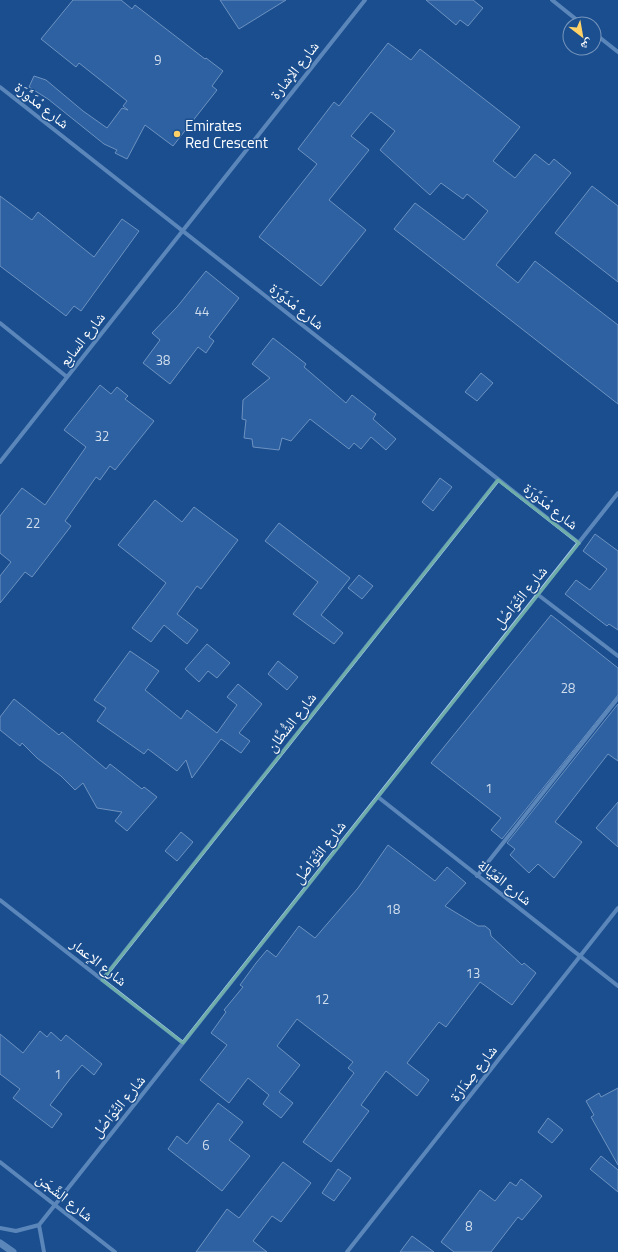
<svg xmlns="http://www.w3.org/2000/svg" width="618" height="1252" font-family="'Titillium Web','Noto Naskh Arabic',sans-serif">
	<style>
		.building { fill: #4478b7; stroke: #cfe3fa }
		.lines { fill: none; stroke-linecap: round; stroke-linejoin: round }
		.minor { stroke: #a9c9ee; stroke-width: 4 }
		.tertiary { stroke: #a9c9ee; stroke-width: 7 }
		.marked { fill: none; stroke: #6fada8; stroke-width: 3; stroke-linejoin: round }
		.poi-dot { fill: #ffd166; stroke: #1b4f8f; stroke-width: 1.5 }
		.labels { text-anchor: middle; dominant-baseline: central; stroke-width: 3; stroke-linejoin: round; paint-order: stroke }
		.number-label { font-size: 13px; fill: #d0dded }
		.street-label { font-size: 15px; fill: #fff; stroke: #1b4f8f }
		.poi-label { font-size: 15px; fill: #fff; stroke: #1b4f8f; text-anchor: start }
	</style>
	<rect width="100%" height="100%" fill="#1b4f8f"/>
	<path class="building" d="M73 0H121L132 9 135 5 205 59 206 58 223 71 212 86 217 90 173 146 145 125 127 159 115 153 117 150 104 144 48 99 29 87 34 76 46 80 83 111 107 128 122 108 128 110 123 106 127 101 79 63 76 67 41 39Z
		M220 0H286L239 29Z
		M426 0H473L483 8 468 26 460 20 456 25Z
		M388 43 411 60 420 49 520 127 493 161 515 178 535 154 549 165 554 159 571 173 496 265 518 283 535 261 618 325V404L394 229 415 203 464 240 488 211 467 194 463 199 441 183 430 195 380 150 395 131 371 112 351 136 369 150 329 200 366 230 321 286 259 237 317 164 298 149 334 102 339 106Z
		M592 186 618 206V282L555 233Z
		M0 196 32 220 38 212 94 257 122 219 139 231 81 311 74 306 66 316 0 266Z
		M206 271 239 298 209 337 214 341 206 353 198 347 170 384 143 363 160 340 152 333 177 307Z
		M273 338 306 364 304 367 346 403 352 395 376 414 373 419 396 439 386 450 371 437 361 449 354 443 349 449 310 419 291 441 282 438 279 450 253 447 252 439 244 438 246 420 242 419 243 400 270 378 252 364Z
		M481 373 493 383 477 401 465 392Z
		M100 385 111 394 117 387 128 396 125 399 154 421 115 470 110 466 100 480 96 477 65 521 71 526 32 577 25 572 0 603V576L11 562 0 553V516L22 488 45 505 86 447 64 430Z
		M440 478 452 487 433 511 422 502Z
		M155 500 182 522 194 507 238 540 201 589 197 586 177 614 198 630 187 644 164 625 151 642 132 628 166 583 118 545Z
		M279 523 350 578 321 615 343 633 334 644 293 614 318 582 265 541Z
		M595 534 618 551V630L609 624 607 626 565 594 576 580 590 590 607 569 583 551Z
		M359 575 373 586 362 599 348 588Z
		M551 615 618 668V695L502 839 491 830 501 818 431 763Z
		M207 644 230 663 217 678 208 671 199 682 185 669Z
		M130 651 159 671 145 690 181 719 187 710 217 733 237 705 227 697 238 684 262 704 239 733 250 741 241 753 221 739 192 778 186 760 177 771 148 749 144 754 97 721 106 708 94 700Z
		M278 661 298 677 287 690 268 674Z
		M14 699 59 735 62 732 106 769 110 764 142 789 144 787 157 797 127 831 115 821 122 812 97 808 83 783 75 790 61 776 37 758 22 743 20 746 0 730V717Z
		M618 704V761L608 754 555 822 582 842 554 878 538 864 529 873 510 855 515 849 507 843Z
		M618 802V847L596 828Z
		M181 832 193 842 177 861 165 851Z
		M388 845 435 881 447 867 466 883 445 906 478 926H485L490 930 491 936 522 965 524 963 536 973 512 1005 480 982 446 1027 439 1022 407 1063 429 1080 417 1096 386 1071 361 1105 369 1111 331 1162 303 1142 354 1073 348 1068 353 1062 297 1019 277 1046 300 1065 279 1092 293 1103 281 1118 263 1104 269 1095 248 1078 229 1103 200 1080 227 1045 211 1033 226 1012 224 1010 243 987 240 985 256 963 267 950 276 957 299 926 315 938 358 888Z
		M40 1031 47 1037 51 1032 61 1041 66 1035 102 1064 94 1075 82 1065 70 1079 50 1105 62 1114 52 1128 13 1098 20 1089 0 1074V1034L23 1053Z
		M618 1088V1165L591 1117 594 1115 586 1101 599 1093 601 1097Z
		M218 1103 243 1122 229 1140 250 1156 222 1191 168 1149 177 1136 187 1144Z
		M548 1118 563 1130 552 1143 538 1132Z
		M601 1156 618 1170V1192L590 1169Z
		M283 1162 311 1183 281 1222 272 1216 253 1241 267 1252H196L227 1209 239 1218Z
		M338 1169 351 1178 334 1201 322 1193Z
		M521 1179 542 1196 522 1220 518 1217 491 1252H454L441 1242 480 1190 495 1201 510 1182 516 1186Z
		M412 1236 434 1252H400Z"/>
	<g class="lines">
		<path class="minor" d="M552 0 582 24
			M594 33 618 52
			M0 87 579 543
			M0 323 67 377
			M0 462 365 0
			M537 594 618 656
			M378 797 618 986
			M477 876 618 698
			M0 900 183 1043
			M102 980 498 480
			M0 1162 115 1252
			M39 1225 44 1252
			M0 1228 16 1231 39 1225 618 493
			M347 1252 618 908"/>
		<path class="tertiary" d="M0 1243 13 1252"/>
	</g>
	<path d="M0 0H618V1252H0ZM498 480 579 543 183 1043 102 980Z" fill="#1b4f8f" fill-opacity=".55" fill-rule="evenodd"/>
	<path class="marked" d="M498 480 579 543 183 1043 102 980Z"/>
	<circle class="poi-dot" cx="177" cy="134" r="4"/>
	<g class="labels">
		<g class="number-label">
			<text x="158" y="60">9</text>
			<text x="202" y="311">44</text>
			<text x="163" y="360">38</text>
			<text x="102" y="436">32</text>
			<text x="33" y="523">22</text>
			<text x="568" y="688">28</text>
			<text x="489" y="788">1</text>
			<text x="393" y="909">18</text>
			<text x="473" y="973">13</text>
			<text x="322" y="999">12</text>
			<text x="58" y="1074">1</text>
			<text x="206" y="1145">6</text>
			<text x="469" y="1226">8</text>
		</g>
		<g class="street-label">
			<text transform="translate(294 70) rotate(-52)">شارع الإشارة</text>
			<text transform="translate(42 105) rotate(38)">شارع مْدَوَّرَة</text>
			<text transform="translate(297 306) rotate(38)">شارع مْدَوَّرَة</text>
			<text transform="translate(82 339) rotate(-52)">شارع السابع</text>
			<text transform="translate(551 506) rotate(38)">شارع مْدَوَّرَة</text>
			<text transform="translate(520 597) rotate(-51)">شارع التَّوَاصُل</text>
			<text transform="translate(291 722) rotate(-52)">شارع الشُّطَّان</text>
			<text transform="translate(319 852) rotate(-52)">شارع التَّوَاصُل</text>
			<text transform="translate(505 882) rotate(38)">شارع العَيَّالة</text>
			<text transform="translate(99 962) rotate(38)">شارع الإعمار</text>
			<text transform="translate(473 1073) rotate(-52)">شارع صِدَارَة</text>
			<text transform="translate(118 1106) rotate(-51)">شارع التَّوَاصُل</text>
			<text transform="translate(65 1197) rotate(38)">شارع الشَّجَن</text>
		</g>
		<g class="poi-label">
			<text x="185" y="125">Emirates<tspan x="185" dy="17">Red Crescent</tspan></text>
		</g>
	</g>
	<g transform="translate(582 36) rotate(149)"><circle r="19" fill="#1b4f8f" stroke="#7695bc"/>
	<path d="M0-3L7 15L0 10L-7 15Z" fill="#ffd166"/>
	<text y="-6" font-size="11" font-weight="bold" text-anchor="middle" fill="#ffffff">ش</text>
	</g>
</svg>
